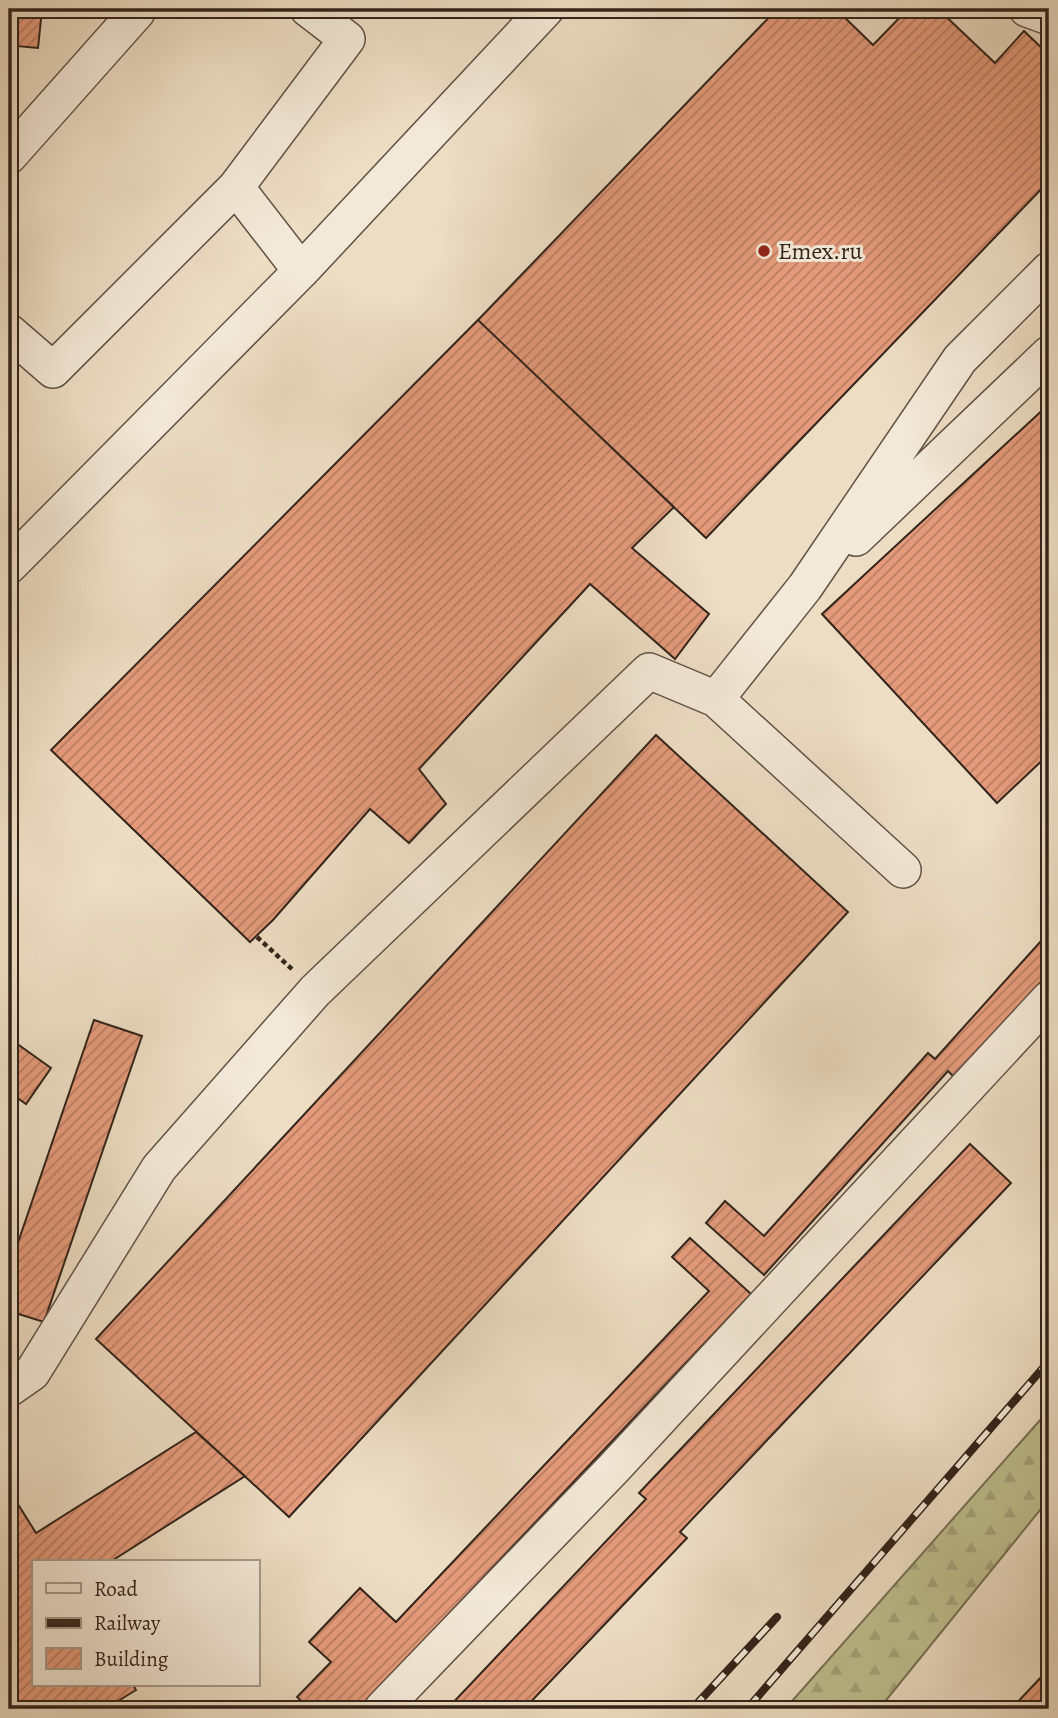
<svg xmlns="http://www.w3.org/2000/svg" width="1058" height="1718" font-family="Alegreya,serif">
	<style>
		.forest { fill: url(#forest-firs); stroke: #787255; stroke-width: 2 }
		.building { fill: url(#building-hatch); stroke: #33241b; stroke-width: 2 }
		.lines { fill: none; stroke-linecap: round; stroke-linejoin: round }
		.minor-casing { stroke: #615245; stroke-width: 38 }
		.path { stroke: #33241b; stroke-width: 4.5; stroke-dasharray: 5 3.5; stroke-linecap: butt }
		.minor { stroke: #f3e9d8; stroke-width: 35 }
		.rail-casing { stroke: #33241b; stroke-width: 8 }
		.rail { stroke: #f3e9d8; stroke-width: 5; stroke-dasharray: 16; stroke-linecap: butt }
		.poi-dot { fill: #8f2418; stroke: #f3e9d8; stroke-width: 2.5 }
		.labels { text-anchor: middle; dominant-baseline: central; stroke-width: 6; stroke-linejoin: round; paint-order: stroke }
		.poi-label { font-size: 24px; fill: #33241b; stroke: #f3e9d8; text-anchor: start }
	</style>
	<defs>
		<pattern id="forest-firs" width="22" height="20" patternUnits="userSpaceOnUse" patternTransform="scale(1.75)"><rect width="22" height="20" fill="#bebf8f"/><path d="M5 1l3.5 6h-7zM16 11l3.5 6h-7z" fill="#a4a47b"/></pattern>
		<pattern id="building-hatch" width="6" height="6" patternUnits="userSpaceOnUse" patternTransform="scale(1.75)"><rect width="6" height="6" fill="#e59b7b"/><path d="M-1 1l2-2M0 6l6-6M5 7l2-2" fill="none" stroke="#ba7e64"/></pattern>
	</defs>
	<rect width="100%" height="100%" fill="#ecddc3"/>
	<filter id="stains"><feTurbulence type="fractalNoise" baseFrequency=".00286" numOctaves="4"/><feColorMatrix values="0 0 0 0 .2 0 0 0 0 .09 0 0 0 0 .02 0 0 0 .5 -.17"/></filter>
	<radialGradient id="worn" r=".72"><stop offset=".6" stop-color="#630" stop-opacity="0"/><stop offset="1" stop-color="#630" stop-opacity=".3"/></radialGradient>
	<path class="forest" d="M1049 1410V1499L879 1709H785Z"/>
	<path class="building" d="M9 9H68V13L42 10 38 48 17 46 13 81 9 80Z
		M777 9H836L873 45 908 9H938L995 63 1024 31 1049 55V181L706 538 478 320Z
		M478 320 674 507 632 548 709 614 675 659 590 584 419 769 446 804 409 843 370 809 273 920 250 942 51 750Z
		M1049 404V754L997 803 822 614Z
		M656 735 848 912 289 1517 96 1339Z
		M1049 932V973L955 1078 948 1071 764 1275 706 1223 725 1201 764 1236 928 1053 935 1059Z
		M94 1020 142 1036 44 1322 9 1311V1269Z
		M9 1038 51 1068 26 1104 9 1092Z
		M970 1144 1011 1183 680 1532 687 1538 524 1709H447L646 1499 639 1493Z
		M690 1238 751 1294 359 1709H310L297 1697 331 1662 309 1642 360 1588 396 1622 709 1291 672 1257Z
		M196 1432 245 1476 110 1562H33V1685H133L136 1690 105 1709H9V1490L36 1533Z
		M1044 1674 1049 1679V1709H1011Z"/>
	<g class="lines">
		<g class="minor-casing">
			<path id="minor" d="M1027 9 1049 17
				M9 156 137 12
				M236 187 347 39 308 9
				M9 332 53 370 236 187 301 271
				M856 538 1049 354
				M9 566 301 271 546 9
				M716 699 805 587 960 359 1049 270
				M9 1389 32 1373 159 1168 315 991 649 671 716 699 903 870
				M382 1709 614 1468 1049 999"/>
		</g>
		<path class="path" d="M257 937 294 971"/>
		<use href="#minor" class="minor"/>
		<g class="rail-casing">
			<path id="rail" d="M692 1709 777 1617
				M747 1709 1049 1361"/>
		</g>
		<use href="#rail" class="rail"/>
	</g>
	<circle class="poi-dot" cx="764" cy="251" r="7"/>
	<g class="labels">
		<g class="poi-label">
			<text x="778" y="251">Emex.ru</text>
		</g>
	</g>
	<rect width="1058" height="1718" fill="none" stroke="#ecddc3" stroke-width="35"/>
	<rect x="10" y="10" width="1037" height="1697" fill="none" stroke="#33241b" stroke-width="3.5"/>
	<rect x="18" y="18" width="1023" height="1683" fill="none" stroke="#33241b" stroke-width="2"/>
	<rect x="32" y="1560" width="228" height="126" fill="#f3e9d8" stroke="#a69a8c" stroke-width="2"/>
	<rect x="46" y="1583" width="35" height="10" fill="#f3e9d8" stroke="#a69a8c" stroke-width="2"/>
	<text x="94" y="1596" font-size="21" fill="#33241b">Road</text>
	<rect x="46" y="1618" width="35" height="10" fill="#33241b" stroke="#a69a8c" stroke-width="2"/>
	<text x="94" y="1630" font-size="21" fill="#33241b">Railway</text>
	<rect x="46" y="1648" width="35" height="21" fill="url(#building-hatch)" stroke="#a69a8c" stroke-width="2"/>
	<text x="94" y="1666" font-size="21" fill="#33241b">Building</text>
	<rect width="100%" height="100%" filter="url(#stains)"/>
	<rect width="100%" height="100%" fill="url(#worn)"/>
</svg>
